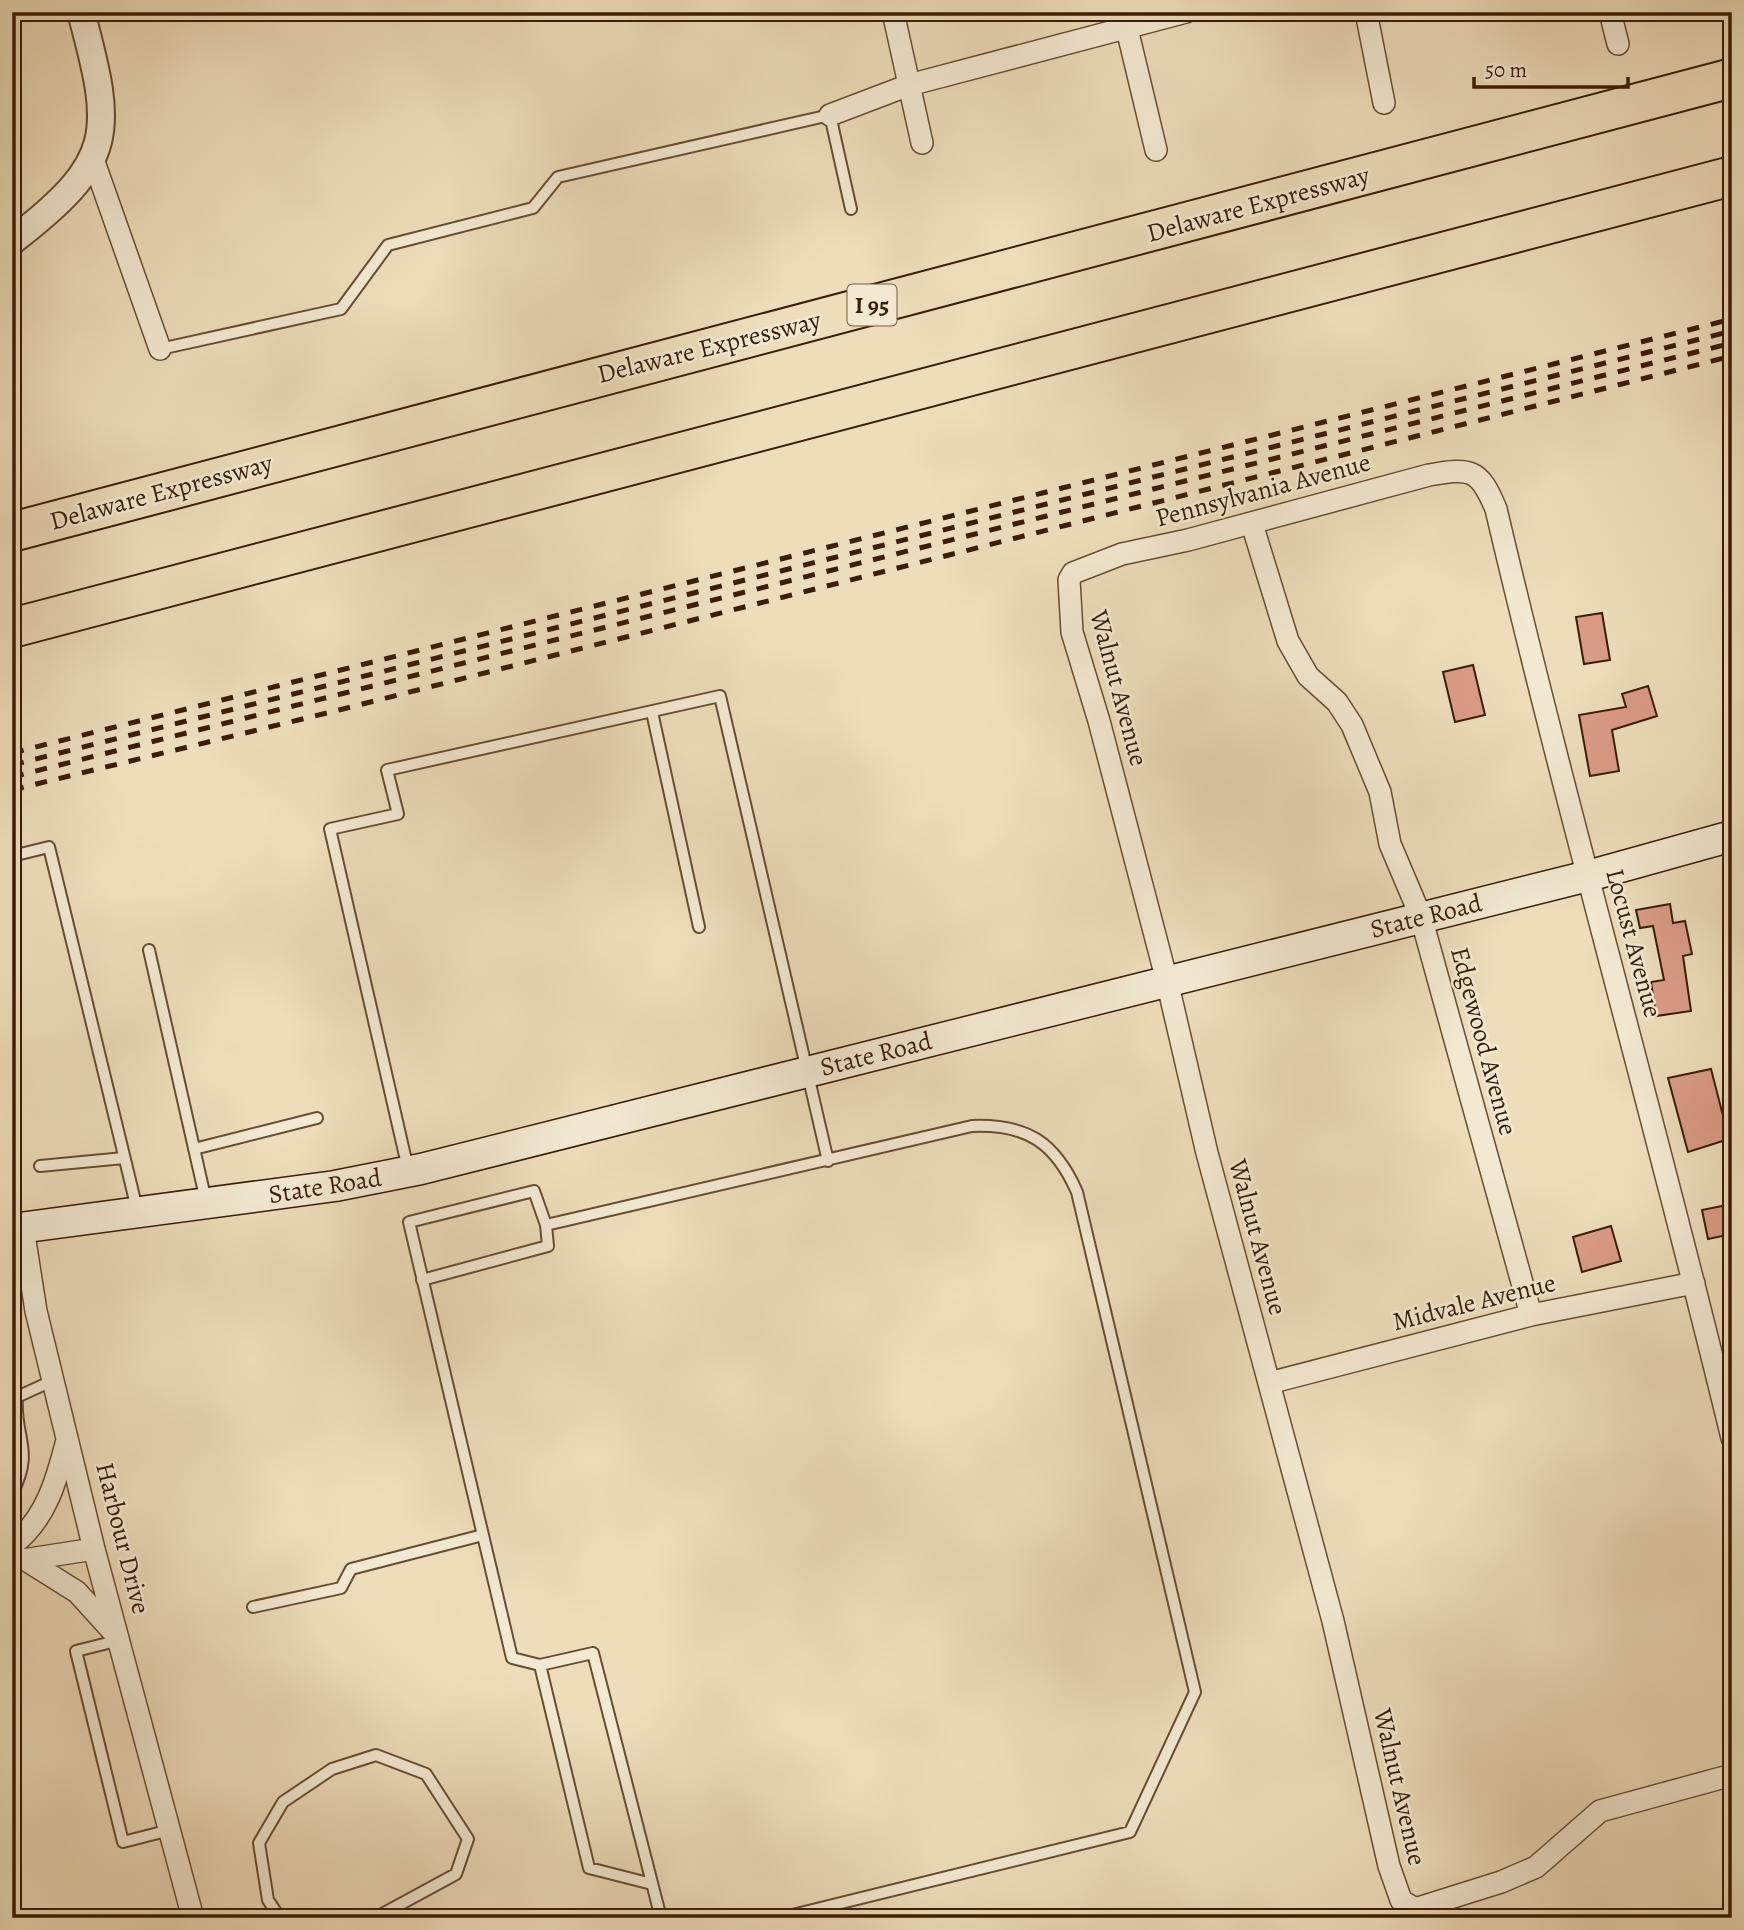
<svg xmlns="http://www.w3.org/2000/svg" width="1744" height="1930" font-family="Alegreya,serif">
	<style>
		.building { fill: #db9c86; stroke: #3a1d03; stroke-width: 2 }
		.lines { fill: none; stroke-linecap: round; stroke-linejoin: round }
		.service-casing { stroke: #674d31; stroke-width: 14 }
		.minor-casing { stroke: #674d31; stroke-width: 24 }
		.tertiary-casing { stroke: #674d31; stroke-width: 30 }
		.secondary-casing { stroke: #3a1d03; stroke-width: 33 }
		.motorway-casing { stroke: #3a1d03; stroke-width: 42 }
		.service { stroke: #f3e9d2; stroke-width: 10 }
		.minor { stroke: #f3e9d2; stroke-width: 21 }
		.tertiary { stroke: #f3e9d2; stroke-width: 26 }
		.secondary { stroke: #f3e9d2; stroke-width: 30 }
		.motorway { stroke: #edddba; stroke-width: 38 }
		.rail { stroke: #3a1d03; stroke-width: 5; stroke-dasharray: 12 12; stroke-linecap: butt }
		.labels { text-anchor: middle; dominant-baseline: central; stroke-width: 5; stroke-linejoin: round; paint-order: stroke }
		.shield { fill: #f3e9d2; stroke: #725a41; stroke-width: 2 }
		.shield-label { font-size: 24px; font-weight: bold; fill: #3a1d03 }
		.street-label { font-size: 26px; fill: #3a1d03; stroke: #f3e9d2 }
	</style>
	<rect width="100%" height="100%" fill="#edddba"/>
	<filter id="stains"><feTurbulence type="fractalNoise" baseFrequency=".00286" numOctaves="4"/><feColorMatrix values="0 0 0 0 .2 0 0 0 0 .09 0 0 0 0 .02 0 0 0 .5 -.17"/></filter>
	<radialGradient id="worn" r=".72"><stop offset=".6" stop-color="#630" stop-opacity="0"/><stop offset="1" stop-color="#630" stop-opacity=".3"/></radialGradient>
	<path class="building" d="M1602 613 1610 660 1584 664 1576 617Z
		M1473 665 1485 715 1455 722 1443 672Z
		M1648 686 1657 716 1612 730 1619 771 1590 776 1579 715 1626 707 1622 694Z
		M1670 904 1673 923 1685 921 1692 954 1683 956 1691 1011 1656 1016 1651 982 1664 980 1653 926 1640 928 1636 910Z
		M1711 1069 1729 1139 1688 1152 1668 1078Z
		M1732 1204V1234L1708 1239 1702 1210Z
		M1611 1226 1621 1261 1582 1272 1573 1237Z"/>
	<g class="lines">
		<g class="service-casing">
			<path id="service" d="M160 349 341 309 388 245 533 208 558 177 830 115 851 209
				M652 712 699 927
				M12 856 49 847 137 1209
				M149 950 206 1201
				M194 1149 317 1118
				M40 1166 124 1158
				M408 1169 330 829 398 814 387 770 720 696 828 1161
				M422 1280 548 1246 546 1225
				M12 1494C35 1449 14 1439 17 1397L54 1380
				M253 1607 341 1588 351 1569 483 1535
				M120 1640 76 1651 123 1842 170 1830
				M540 1665 589 1868 652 1884
				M280 1918 268 1900 259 1843 283 1802 332 1769 376 1755 426 1774 468 1839 456 1874 375 1918
				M661 1918 593 1653 540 1665 512 1658 409 1222 534 1191 546 1225 972 1126C1027 1124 1055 1142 1077 1192L1195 1692 1130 1832 780 1918
				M1393 1918 1415 1909"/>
		</g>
		<g class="minor-casing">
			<path id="minor" d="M893 12 922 143
				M1123 12 1156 150
				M1366 12 1384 103
				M1610 12 1618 44
				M830 115 909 85 1186 12
				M93 159 160 349
				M1252 524 1288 641 1308 676 1337 702 1352 725 1380 792 1390 844 1421 917 1531 1315
				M23 1228 36 1311 94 1549 193 1918
				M1269 1383 1531 1315 1694 1283
				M1732 1438C1657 1127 1569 820 1496 509 1479 468 1471 468 1429 475L1188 540 1122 554 1073 573 1069 580 1072 632 1099 721 1167 981 1207 1153 1333 1621 1389 1866 1401 1900 1415 1909 1501 1882 1536 1867 1600 1811 1732 1775
				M12 1545C46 1520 57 1479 67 1440
				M23 1560 94 1549
				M26 1560 77 1592 116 1635"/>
		</g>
		<g class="tertiary-casing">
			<path id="tertiary" d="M12 241C116 161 114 134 81 12"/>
		</g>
		<g class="secondary-casing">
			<path id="secondary" d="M12 1229 335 1186 421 1169 1588 876 1732 836"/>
		</g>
		<g class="motorway-casing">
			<path id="motorway" d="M12 532 1732 78
				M12 628 1732 176"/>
		</g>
		<use href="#service" class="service"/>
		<use href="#minor" class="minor"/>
		<use href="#tertiary" class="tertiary"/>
		<use href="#secondary" class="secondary"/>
		<use href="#motorway" class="motorway"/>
		<path class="rail" d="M12 753 1732 319
			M12 765 1732 331
			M12 777 1732 343
			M12 790 339 710 1732 356"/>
	</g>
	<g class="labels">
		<rect class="shield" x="847.5" y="284.5" width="49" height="41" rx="5"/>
		<g class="shield-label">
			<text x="872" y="305">I 95</text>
		</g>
		<g class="street-label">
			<text transform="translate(1258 204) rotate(-15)">Delaware Expressway</text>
			<text transform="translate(709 347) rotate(-14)">Delaware Expressway</text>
			<text transform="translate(1263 490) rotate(-15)">Pennsylvania Avenue</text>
			<text transform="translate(161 492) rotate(-15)">Delaware Expressway</text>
			<text transform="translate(1119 688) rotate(75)">Walnut Avenue</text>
			<text transform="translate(1426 916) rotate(-14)">State Road</text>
			<text transform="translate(1634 943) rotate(75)">Locust Avenue</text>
			<text transform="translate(1484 1041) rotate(75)">Edgewood Avenue</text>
			<text transform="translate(876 1054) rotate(-14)">State Road</text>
			<text transform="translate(325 1186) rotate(-9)">State Road</text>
			<text transform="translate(1258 1237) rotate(75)">Walnut Avenue</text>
			<text transform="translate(1474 1302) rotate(-14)">Midvale Avenue</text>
			<text transform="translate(123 1538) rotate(76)">Harbour Drive</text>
			<text transform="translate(1400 1787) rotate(77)">Walnut Avenue</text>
		</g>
	</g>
	<rect width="1744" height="1930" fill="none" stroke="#edddba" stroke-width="42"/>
	<rect x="14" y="14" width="1716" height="1902" fill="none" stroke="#3a1d03" stroke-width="3.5"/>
	<rect x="21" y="21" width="1702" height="1888" fill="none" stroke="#3a1d03" stroke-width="2"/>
	<path d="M1474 77v10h154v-10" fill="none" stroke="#3a1d03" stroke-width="3.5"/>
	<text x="1485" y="77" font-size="21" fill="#3a1d03" stroke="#f3e9d2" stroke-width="5" paint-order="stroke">50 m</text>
	<rect width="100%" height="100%" filter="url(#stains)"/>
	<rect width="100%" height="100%" fill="url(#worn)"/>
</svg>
